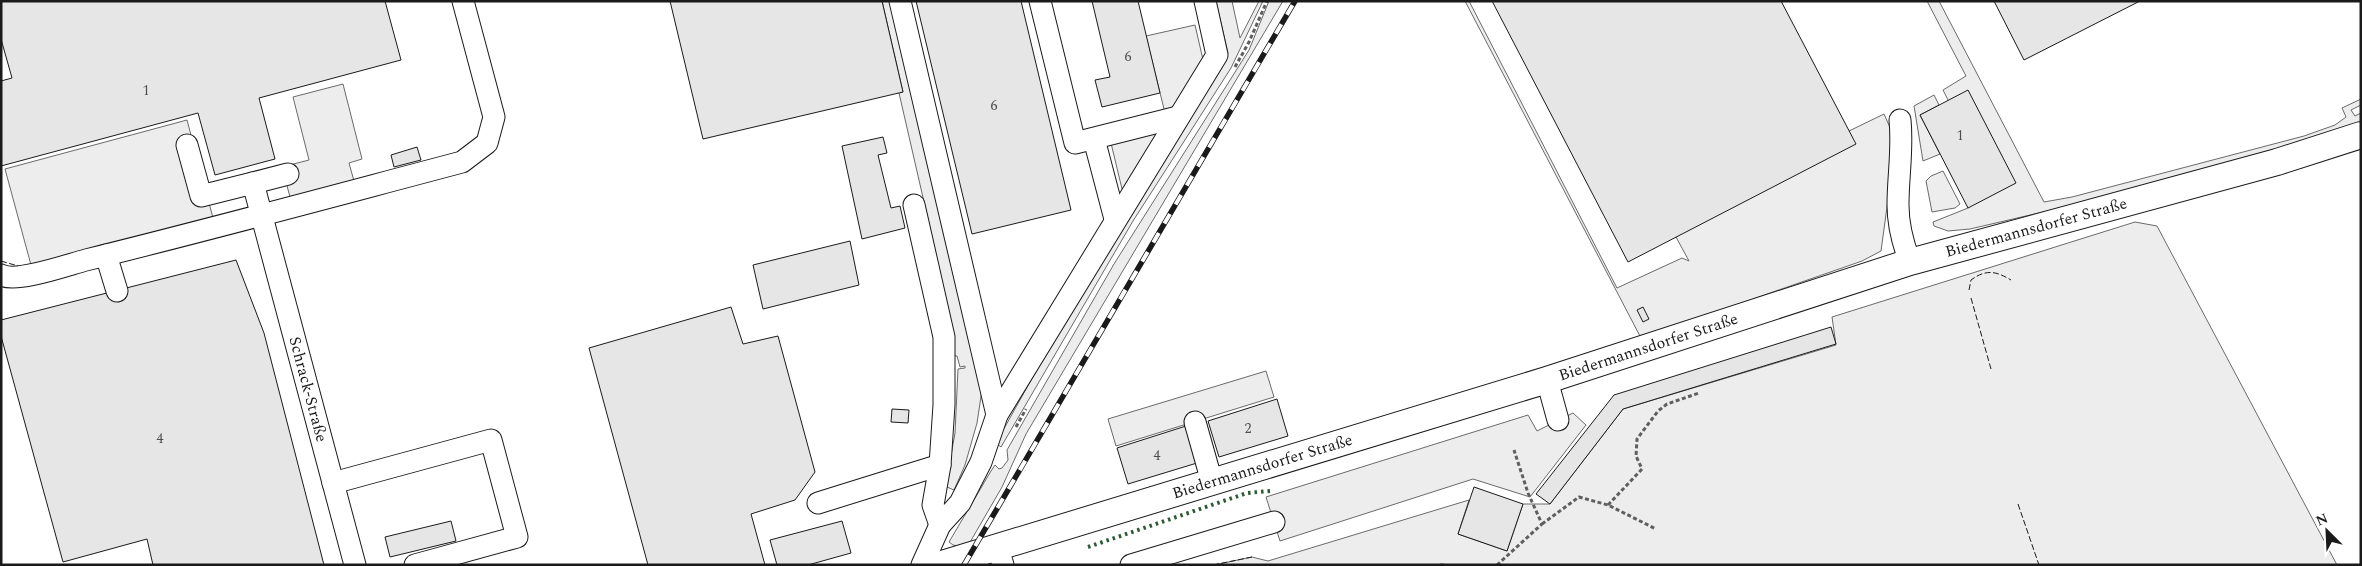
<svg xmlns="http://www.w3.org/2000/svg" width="2362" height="566" font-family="Spectral,serif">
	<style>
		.built { fill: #ededed; stroke: #6a6a6a }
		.building { fill: #e6e6e6; stroke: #1a1a1a }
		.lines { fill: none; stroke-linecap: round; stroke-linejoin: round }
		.minor-casing { stroke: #1a1a1a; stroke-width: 23 }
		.major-casing { stroke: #1a1a1a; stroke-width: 28 }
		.path { stroke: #5f5f5f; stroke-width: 3; stroke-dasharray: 4 2.5; stroke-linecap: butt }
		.minor { stroke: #fff; stroke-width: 21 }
		.major { stroke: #fff; stroke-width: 26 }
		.rail-casing { stroke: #1a1a1a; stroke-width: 5.5 }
		.rail { stroke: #fff; stroke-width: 4; stroke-dasharray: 11; stroke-linecap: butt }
		.hedge { stroke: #2b5a34; stroke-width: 4; stroke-dasharray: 2.5 4; stroke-linecap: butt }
		.fence { stroke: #1a1a1a; stroke-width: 1; stroke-dasharray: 6 2.5; stroke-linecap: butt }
		.labels { text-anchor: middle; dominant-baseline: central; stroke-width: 4; stroke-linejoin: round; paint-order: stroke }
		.number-label { font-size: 14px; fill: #4d4d4d }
		.street-label { font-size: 16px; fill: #1a1a1a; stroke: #fff }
	</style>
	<rect width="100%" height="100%" fill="#fff"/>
	<path class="built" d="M882 1H891L982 390 977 423 965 465 954 490 947 487 946 484 955 433 958 369 965 368V366L960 367 957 356H955L930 228 899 93 903 92Z
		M1216 1H1232L1240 38 1259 1H1263L1231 68 1133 221 1001 447 996 443 1050 346 1198 97 1228 53Z
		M1269 1H1283L1026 434 1002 487 969 544 958 546 953 545 949 542 991 471 995 465 999 469 1002 468 1008 460 1007 450 1114 264 1249 50Z
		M1465 1H1469L1617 288 1682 258 1689 261 1676 237 1849 131 1884 114 1896 141 1881 251 1862 261 1641 338Z
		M1927 1H1939L2044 202 2072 197 2304 136 2335 125 2346 117 2342 108 2361 99V105L2351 110 2355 116 2361 113V125L2099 199 1970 229 1948 231 1934 226 1933 222 1968 208 1948 100 1943 90 1966 76Z
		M1195 25 1204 64 1179 102 1165 113 1146 36Z
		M343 84 362 159 349 163 354 181 290 197 282 167 309 160 293 97Z
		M1934 95 1939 105 1920 115 1940 154 1923 161 1914 106Z
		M187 120 213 218 31 265 5 169Z
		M1157 133 1124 189H1122L1111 143Z
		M1943 171 1960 204 1955 208 1932 212 1926 181 1931 176Z
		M2135 222 2157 226 2337 565H1214L1252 557 1268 561 1469 500 1458 534 1507 551 1523 504H1550L1623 409 1836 345 1832 317Z
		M1266 371 1274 397 1116 446 1108 419Z
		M1573 413 1586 425 1530 497 1473 479 1280 541 1266 497 1528 415 1537 431Z"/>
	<path class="building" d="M1 1H385L401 60 259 98 275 159 215 175 198 113 1 166V81L12 78 1 39Z
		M670 1H882L903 92 703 139Z
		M916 1H1021L1071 210 972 234Z
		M1092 1H1138L1160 93 1102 107 1095 80 1110 77Z
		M1492 1H1781L1856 144 1628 262Z
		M1994 1H2140L2024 60Z
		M1968 90 2016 183 1968 208 1920 115Z
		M883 137 887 153 878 155 891 208 900 206 905 228 862 239 842 146Z
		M417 147 421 160 394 167 391 155Z
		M850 241 859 285 763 309 753 265Z
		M236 260 264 333 324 565H153L147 539 63 562 1 336V320Z
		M731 307 743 344 778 336 815 472 795 500 751 514 765 565H648L589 348Z
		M1643 307 1649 319 1643 322 1637 310Z
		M1831 327 1836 344 1623 409 1550 504 1536 494 1614 395Z
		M1277 399 1288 436 1219 457 1208 421Z
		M892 409 909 410 908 423 891 422Z
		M1186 426 1197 463 1128 484 1117 448Z
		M1474 487 1523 504 1507 551 1458 534Z
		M451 521 456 541 390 557 385 537Z
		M842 521 851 553 808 565H777L770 540Z"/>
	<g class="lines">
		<g class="minor-casing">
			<g id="minor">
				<path d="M900 1 997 415"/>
				<path d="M1040 1 1075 143 1178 117"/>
				<path d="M1900 120C1903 149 1898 176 1898 205 1898 224 1903 244 1910 262"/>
				<path d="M1094 139 1115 219"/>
				<path id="s1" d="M187 145 201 196 253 183 355 565"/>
				<path d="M253 183 288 174"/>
				<path d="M914 205 944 337V405L940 465 933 505 940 525"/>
				<path d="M106 255 117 291"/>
				<path d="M1 275C17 283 67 265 86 260 212 229 337 195 462 162L487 143 494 117 463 1"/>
				<path d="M1547 380 1558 420"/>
				<path d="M1195 422 1212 482"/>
				<path d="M333 483 491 440 517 537 415 565"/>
				<path d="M818 503 940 465"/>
				<path d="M998 548 1003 565"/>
				<path d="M922 565 940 525 960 503 981 462 997 415 1217 55 1205 1"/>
				<path d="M1131 565 1274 522"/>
			</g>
		</g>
		<g class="major-casing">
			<g id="major">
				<path id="s2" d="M939 565 1547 380 1910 262 2277 162 2361 135"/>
			</g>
		</g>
		<path class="path" d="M1235 67 1249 42 1267 1
			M1016 427 1026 409
			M1608 505 1642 469 1636 456 1637 439 1658 411 1667 404 1699 393
			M1542 524 1579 497 1608 505 1656 529
			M1440 565H1444
			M1497 565 1542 524 1528 493 1514 450"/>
		<use href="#minor" class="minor"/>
		<use href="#major" class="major"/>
		<g class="rail-casing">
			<path id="rail" d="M964 565 1295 1"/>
		</g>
		<use href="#rail" class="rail"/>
		<path class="hedge" d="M1088 547 1247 493 1270 491"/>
		<path class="fence" d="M1 261 18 266
			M1969 290 1971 280C1986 269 1996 271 2011 280
			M1971 298 1991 369
			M2018 504 2039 565
			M1213 565 1252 557"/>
	</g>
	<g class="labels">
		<g class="number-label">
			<text x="1128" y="56">6</text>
			<text x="146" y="90">1</text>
			<text x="994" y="105">6</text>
			<text x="1960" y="135">1</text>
			<text x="1248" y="428">2</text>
			<text x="160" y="438">4</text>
			<text x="1157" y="455">4</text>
		</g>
		<g class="street-label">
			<text stroke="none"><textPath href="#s2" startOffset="1148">Biedermannsdorfer Straße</textPath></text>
			<text stroke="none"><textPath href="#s2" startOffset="742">Biedermannsdorfer Straße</textPath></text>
			<text stroke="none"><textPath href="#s1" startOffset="320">Schrack-Straße</textPath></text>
			<text stroke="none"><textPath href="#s2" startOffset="338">Biedermannsdorfer Straße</textPath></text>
		</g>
	</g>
	<rect width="2362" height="566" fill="none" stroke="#1a1a1a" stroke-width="5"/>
	<g transform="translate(2327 531) rotate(336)" stroke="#ffffff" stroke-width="4" paint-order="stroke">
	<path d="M0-4L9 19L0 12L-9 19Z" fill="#1a1a1a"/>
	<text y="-8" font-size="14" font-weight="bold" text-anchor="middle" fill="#1a1a1a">N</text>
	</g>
</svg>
